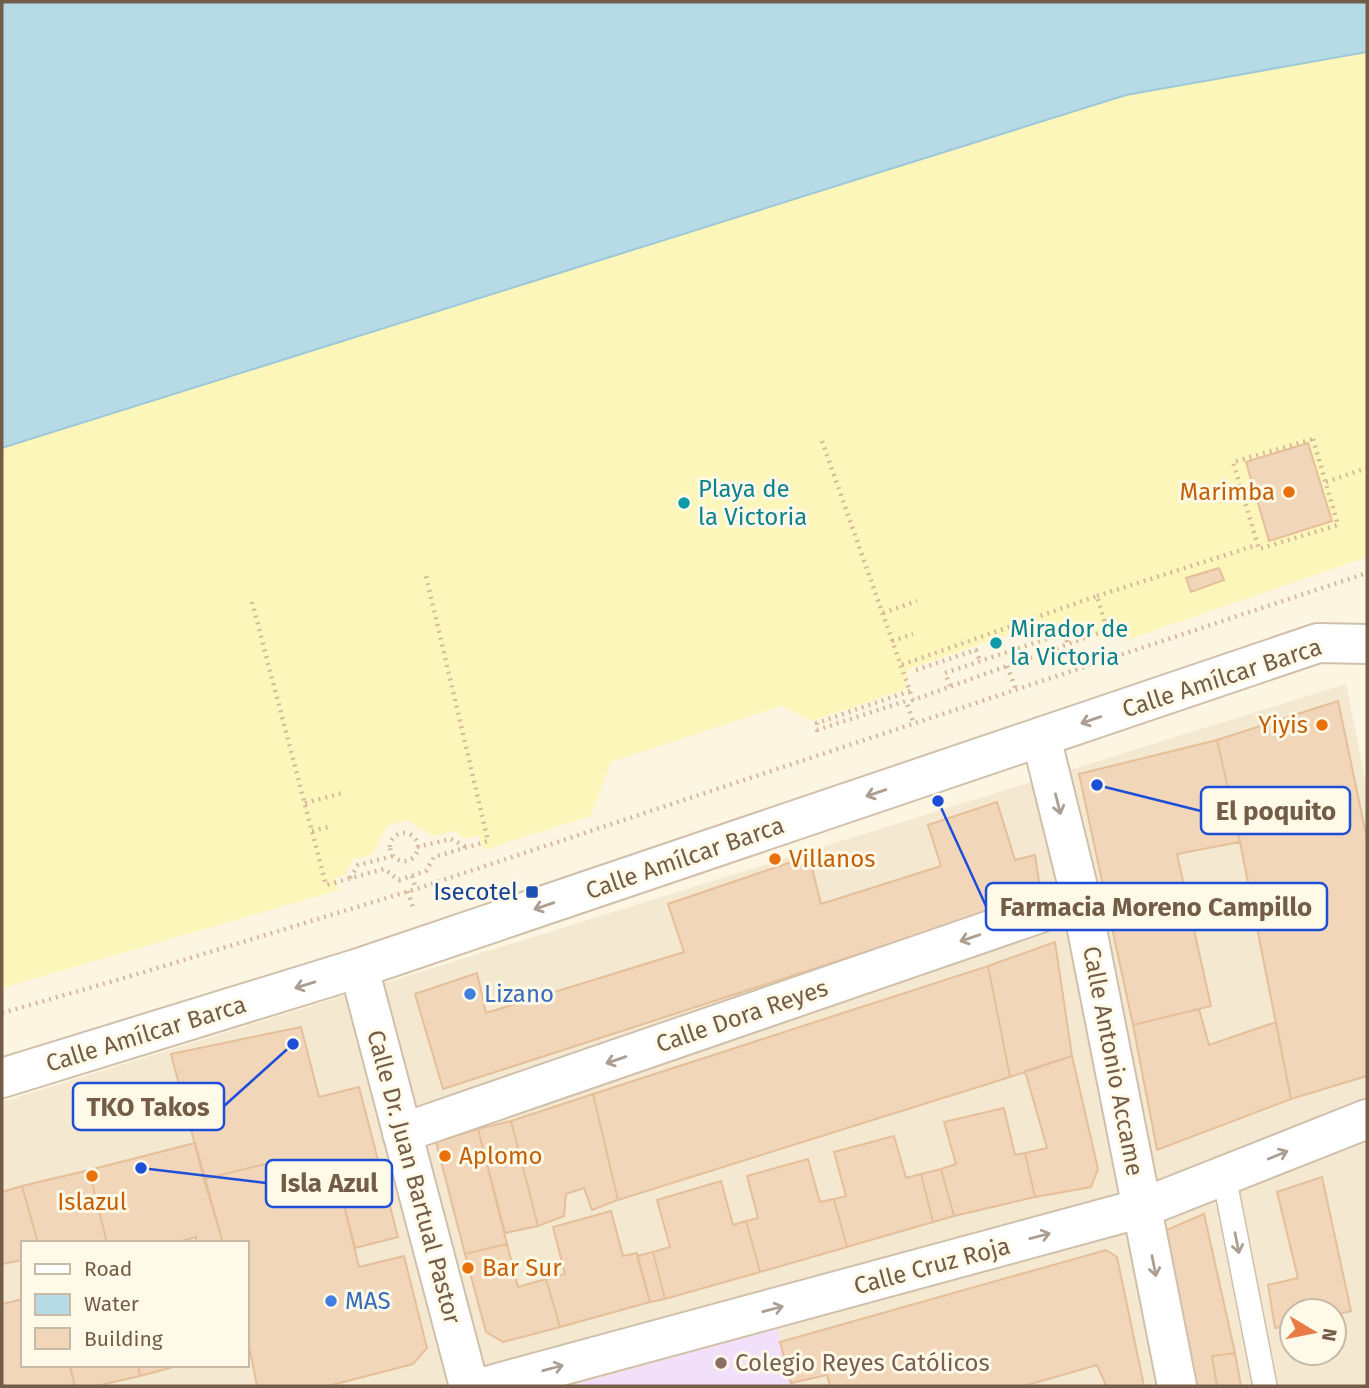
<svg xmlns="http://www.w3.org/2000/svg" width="1369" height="1388" font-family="'Fira Sans',sans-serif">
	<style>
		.residential { fill: #f4e8d0; fill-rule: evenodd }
		.education { fill: #f2dff9 }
		.sand { fill: #fdf6bb }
		.water { fill: #b6dae6; stroke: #9cc8d8; stroke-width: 2 }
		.building { fill: #f2d6b9; stroke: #e5bf99; stroke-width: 2 }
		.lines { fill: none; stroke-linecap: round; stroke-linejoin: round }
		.service-casing { stroke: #d0c0ab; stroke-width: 26 }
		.minor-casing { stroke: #d0c0ab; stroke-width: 42 }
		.tertiary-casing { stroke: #d0c0ab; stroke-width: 42 }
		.path { stroke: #d7ba9c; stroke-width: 4.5; stroke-dasharray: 2 5; stroke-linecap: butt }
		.service { stroke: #fff; stroke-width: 23 }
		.minor { stroke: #fff; stroke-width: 38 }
		.tertiary { stroke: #fff; stroke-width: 38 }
		.oneway { stroke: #ac9e91 }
		.food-dot { fill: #e8710a; stroke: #fff9e8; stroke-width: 2.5 }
		.culture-dot { fill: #0f9aa8; stroke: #fff9e8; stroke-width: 2.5 }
		.transit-dot { fill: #1a4fb4; stroke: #fff9e8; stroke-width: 2.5 }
		.shop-dot { fill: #3f7fe0; stroke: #fff9e8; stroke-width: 2.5 }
		.education-dot { fill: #8d6e63; stroke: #fff9e8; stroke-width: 2.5 }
		.labels { text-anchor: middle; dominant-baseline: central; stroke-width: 6; stroke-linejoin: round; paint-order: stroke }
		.culture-label { font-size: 24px; fill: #0d838f; stroke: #fff9e8; text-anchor: start }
		.food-label { font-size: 24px; fill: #c56008; stroke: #fff9e8; text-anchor: start }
		.street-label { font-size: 24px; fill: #745d48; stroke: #fff9e8 }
		.transit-label { font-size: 24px; fill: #164399; stroke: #fff9e8; text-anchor: end }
		.shop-label { font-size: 24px; fill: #366cbe; stroke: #fff9e8; text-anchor: start }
		.education-label { font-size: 24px; fill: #785e54; stroke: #fff9e8; text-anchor: start }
		.leader { fill: none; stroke: #1d4ed8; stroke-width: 2.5 }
		.callout-dot { fill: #1d4ed8; stroke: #fff9e8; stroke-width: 2.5 }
		.callout { fill: #fff9e8; stroke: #1d4ed8; stroke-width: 2.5 }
		.callout-label { font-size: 26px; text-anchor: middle; font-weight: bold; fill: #745d48 }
	</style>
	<rect width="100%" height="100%" fill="#fcf5e2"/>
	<path class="residential" d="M1346 684 1367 789V1386H2V1102ZM23 1243H247V1365H23ZM1292 1311H1334V1353H1292Z"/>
	<path class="education" d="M777 1329 792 1386H570Z"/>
	<path class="sand" d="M1367 2V557L1130 639 1120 634 1100 640 1095 628 1080 633 1068 625 1042 633 1028 628 908 669 906 689 812 721 781 706 611 762 591 816 483 850 479 835 466 839 454 831 433 836 407 820 387 826 373 854 352 860 346 874 335 878 339 890 2 988V121Z"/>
	<path class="water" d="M2 2H1367V52L1126 95 2 448Z"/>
	<path class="building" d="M1308 443 1332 521 1269 541 1246 462Z
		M1219 568 1224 580 1191 592 1186 578Z
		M1338 701 1367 839V1076L1291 1099 1240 842 1217 740Z
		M1217 740 1240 842 1177 854 1211 1006 1133 1025 1079 774Z
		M997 802 1015 860 1035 855 1041 895 443 1089 415 994 477 973 486 1013 684 952 668 904 809 856 821 904 941 866 928 825Z
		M1055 942 1072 1056 1010 1077 988 966Z
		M988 966 1010 1077 618 1200 593 1094Z
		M1199 1009 1209 1045 1276 1022 1291 1099 1157 1150 1133 1025Z
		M301 1027 319 1097 359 1087 398 1237 355 1248 334 1165 286 1177 282 1160 204 1179 171 1054Z
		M1072 1056 1098 1169 1091 1187 1035 1197 1025 1153 1047 1148 1025 1071Z
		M593 1094 618 1200 592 1210 584 1188 566 1194 564 1216 538 1226 511 1121Z
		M1004 1108 1015 1155 1025 1153 1035 1197 954 1216 941 1169 956 1164 944 1122Z
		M511 1121 538 1226 505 1233 478 1129Z
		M478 1129 507 1244 465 1254 436 1142Z
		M894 1136 906 1178 921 1174 933 1222 847 1247 834 1199 846 1196 834 1152Z
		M195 1143 223 1243H196V1237L175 1243H107L89 1170Z
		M808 1159 820 1202 834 1199 847 1247 760 1272 746 1221 758 1218 747 1176Z
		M282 1160 286 1177 334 1165 359 1267 404 1256 427 1348 413 1364 328 1386H257L247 1335V1243H223L204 1179Z
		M941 1169 954 1216 933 1222 921 1174Z
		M89 1170 107 1243H38L22 1186Z
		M1322 1177 1351 1311 1334 1315V1311H1292V1325L1275 1328 1268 1285 1298 1278 1277 1192Z
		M721 1181 733 1225 746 1221 760 1272 665 1299 653 1252 670 1247 657 1200Z
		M22 1186 38 1243H23V1260L2 1264V1192Z
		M611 1211 623 1256 637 1253 650 1302 560 1327 546 1279 565 1274 553 1227Z
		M1204 1214 1235 1353 1212 1356 1217 1386H1195L1164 1231Z
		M507 1244 518 1287 546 1279 560 1327 503 1342 486 1332 465 1254Z
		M1106 1250 1117 1257 1144 1386H1103L1106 1385 1097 1365 1024 1386H830L827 1375 791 1383 780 1342Z
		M653 1252 665 1299 650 1302 637 1256Z
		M23 1299V1365H69L75 1386H2V1304Z
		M1235 1353 1241 1386H1217L1212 1356Z
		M70 1365H138L140 1376 96 1386H75Z
		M138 1365H181L140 1376Z"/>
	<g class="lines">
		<g class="service-casing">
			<path id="service" d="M1224 1176 1265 1386"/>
		</g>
		<g class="minor-casing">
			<path id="minor" d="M1041 737 1081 899 1177 1386
				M359 968 469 1386
				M402 1133 1081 899
				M487 1386 1142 1208 1367 1119"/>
		</g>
		<g class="tertiary-casing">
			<path id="tertiary" d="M2 1078 359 968 1318 643 1367 644"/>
		</g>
		<path class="path" d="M1313 439 1338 525 1259 549 1233 462Z
			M822 441 913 700 1107 630 1097 596 901 665
			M1326 482 1367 468
			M1097 596 1257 545
			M252 602 326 885 384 869 399 880 426 871 434 857 488 841 426 576
			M883 613 917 601
			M892 641 913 634
			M1007 666 1016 690
			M916 670 976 650 980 661
			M950 686 945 673 1064 633 1068 644
			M910 691 817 723V730L906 701 914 724
			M305 803 342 793
			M312 831 332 826
			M390 847a14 14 0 1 1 28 0a14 14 0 1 1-28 0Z
			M417 847 451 839 466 847
			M412 876 416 889
			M350 878 358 865 393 856
			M408 891 414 911
			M2 1013 141 973 416 889 1367 573"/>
		<use href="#service" class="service"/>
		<use href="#minor" class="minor"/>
		<use href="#tertiary" class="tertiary"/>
	</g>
	<defs><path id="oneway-shaft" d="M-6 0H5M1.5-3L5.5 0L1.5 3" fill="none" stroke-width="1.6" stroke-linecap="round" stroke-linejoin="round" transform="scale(1.75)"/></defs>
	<g class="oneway">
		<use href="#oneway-shaft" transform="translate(1091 720) rotate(161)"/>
		<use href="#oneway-shaft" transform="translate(876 793) rotate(161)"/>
		<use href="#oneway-shaft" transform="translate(1058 804) rotate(76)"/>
		<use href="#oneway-shaft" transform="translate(544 906) rotate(161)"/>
		<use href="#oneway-shaft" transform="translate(970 938) rotate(161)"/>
		<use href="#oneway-shaft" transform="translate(305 985) rotate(163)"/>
		<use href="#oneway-shaft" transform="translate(616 1060) rotate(161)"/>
		<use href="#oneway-shaft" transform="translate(1278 1155) rotate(-22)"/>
		<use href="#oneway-shaft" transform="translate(1040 1236) rotate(-15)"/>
		<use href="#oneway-shaft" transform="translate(1237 1243) rotate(79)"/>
		<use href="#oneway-shaft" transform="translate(1154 1266) rotate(79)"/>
		<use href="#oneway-shaft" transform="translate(773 1309) rotate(-15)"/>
		<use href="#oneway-shaft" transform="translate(553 1368) rotate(-15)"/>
	</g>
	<g class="food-dot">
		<circle cx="1289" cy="492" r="7"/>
		<circle cx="1322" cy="725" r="7"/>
		<circle cx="775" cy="859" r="7"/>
		<circle cx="445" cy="1156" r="7"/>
		<circle cx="92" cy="1176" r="7"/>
		<circle cx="468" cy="1268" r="7"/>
	</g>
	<g class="culture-dot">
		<circle cx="684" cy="503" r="7"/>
		<circle cx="996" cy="643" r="7"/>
	</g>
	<rect class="transit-dot" x="525" y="885" width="14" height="14" rx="3.5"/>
	<g class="shop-dot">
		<circle cx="470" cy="994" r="7"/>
		<circle cx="331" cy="1301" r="7"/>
	</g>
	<circle class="education-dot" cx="721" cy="1363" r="7"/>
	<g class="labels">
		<g class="culture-label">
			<text x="698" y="489">Playa de<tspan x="698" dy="28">la Victoria</tspan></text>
			<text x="1010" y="629">Mirador de<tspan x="1010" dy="28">la Victoria</tspan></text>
		</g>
		<g class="food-label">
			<text x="1275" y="492" text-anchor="end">Marimba</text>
			<text x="1308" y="725" text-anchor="end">Yiyis</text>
			<text x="789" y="859">Villanos</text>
			<text x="459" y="1156">Aplomo</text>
			<text x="92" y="1202" text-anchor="middle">Islazul</text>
			<text x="482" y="1268">Bar Sur</text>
		</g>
		<g class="street-label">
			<text transform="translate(1222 678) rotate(-18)">Calle Amílcar Barca</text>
			<text transform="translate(685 858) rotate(-19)">Calle Amílcar Barca</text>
			<text transform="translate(742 1016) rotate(-19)">Calle Dora Reyes</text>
			<text transform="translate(146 1034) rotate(-17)">Calle Amílcar Barca</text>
			<text transform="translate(1113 1061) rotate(79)">Calle Antonio Accame</text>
			<text transform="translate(414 1177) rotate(75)">Calle Dr. Juan Bartual Pastor</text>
			<text transform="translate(932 1266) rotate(-15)">Calle Cruz Roja</text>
		</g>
		<g class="transit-label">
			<text x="518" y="892">Isecotel</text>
		</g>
		<g class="shop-label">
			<text x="484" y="994">Lizano</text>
			<text x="345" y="1301">MAS</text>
		</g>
		<g class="education-label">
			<text x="735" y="1363">Colegio Reyes Católicos</text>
		</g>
	</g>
	<path class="leader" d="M1097 785L1201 811M938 801L986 906M293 1044L224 1106M141 1168L266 1183"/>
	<g class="callout-dot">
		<circle cx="1097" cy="785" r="7"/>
		<circle cx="938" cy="801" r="7"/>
		<circle cx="293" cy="1044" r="7"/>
		<circle cx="141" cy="1168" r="7"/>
	</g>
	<g class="callout">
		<rect x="1201" y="787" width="149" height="47" rx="7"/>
		<rect x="986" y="883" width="341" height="47" rx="7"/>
		<rect x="73" y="1083" width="151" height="47" rx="7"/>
		<rect x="266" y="1160" width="126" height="47" rx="7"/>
	</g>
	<g class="callout-label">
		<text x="1276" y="820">El poquito</text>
		<text x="1156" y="916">Farmacia Moreno Campillo</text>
		<text x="148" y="1116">TKO Takos</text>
		<text x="329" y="1192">Isla Azul</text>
	</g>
	<rect width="1369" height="1388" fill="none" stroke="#745d48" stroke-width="7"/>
	<rect x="21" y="1241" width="228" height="126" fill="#fff9e8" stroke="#c7bba8" stroke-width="2"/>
	<rect x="35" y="1264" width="35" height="10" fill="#ffffff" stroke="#c7bba8" stroke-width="2"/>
	<text x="84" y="1276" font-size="21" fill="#745d48">Road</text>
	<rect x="35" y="1294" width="35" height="21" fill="#b6dae6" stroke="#c7bba8" stroke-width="2"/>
	<text x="84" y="1311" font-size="21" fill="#745d48">Water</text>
	<rect x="35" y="1328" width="35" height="21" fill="#f2d6b9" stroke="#c7bba8" stroke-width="2"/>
	<text x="84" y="1346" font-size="21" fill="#745d48">Building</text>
	<g transform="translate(1313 1332) rotate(100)"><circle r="33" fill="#fff9e8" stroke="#c7bba8" stroke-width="2"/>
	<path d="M0-5L12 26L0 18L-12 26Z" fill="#e97c44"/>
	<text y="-10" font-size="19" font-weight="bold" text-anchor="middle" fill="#745d48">N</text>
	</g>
</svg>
